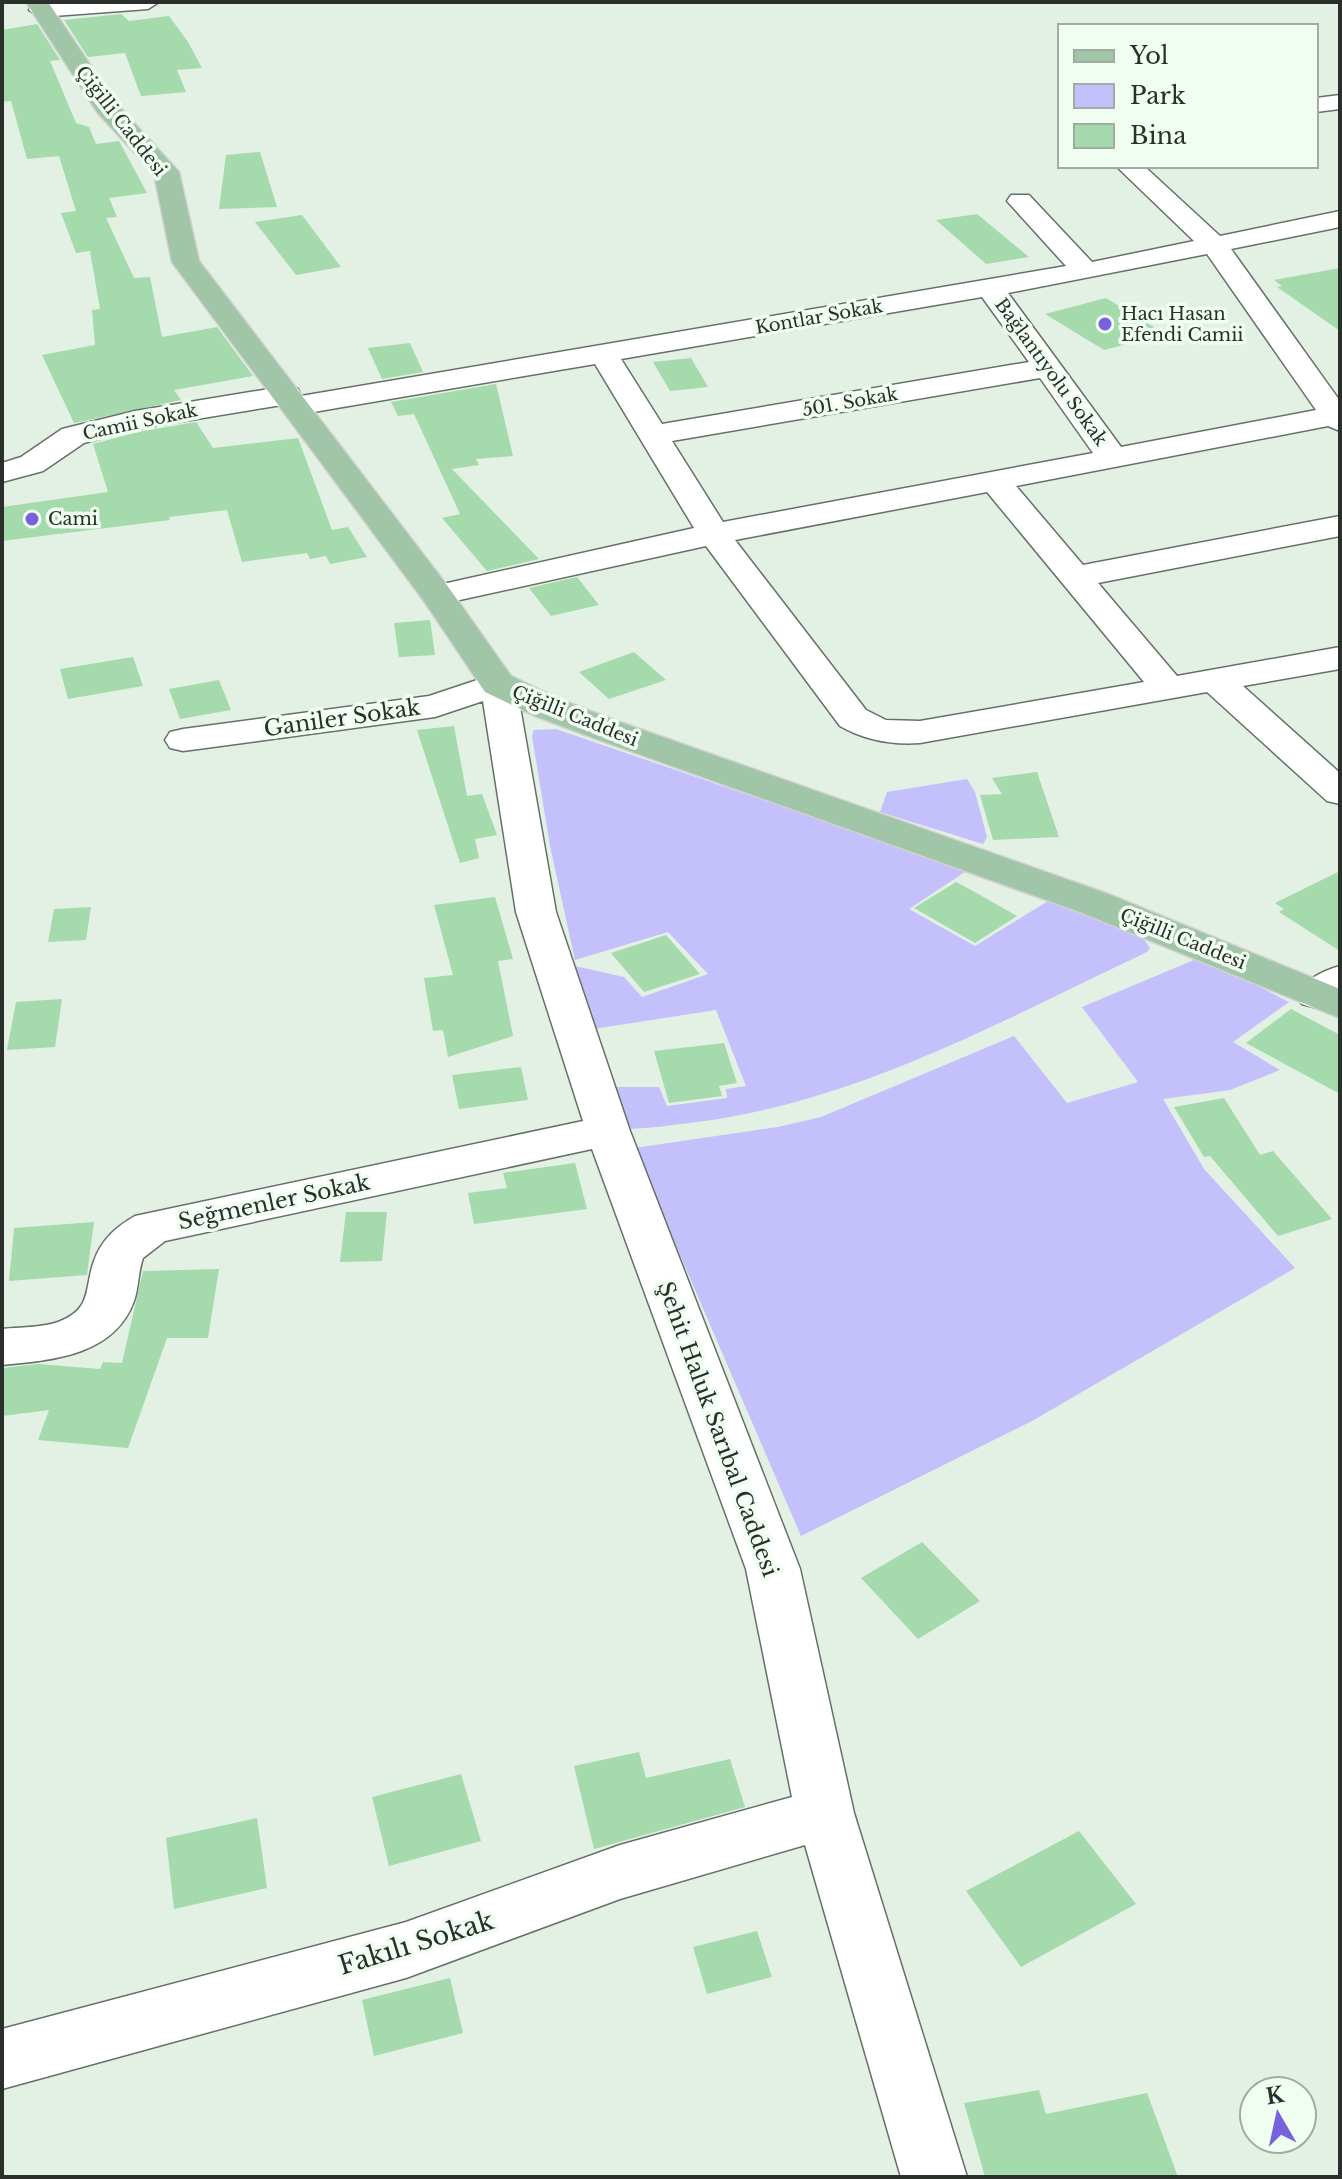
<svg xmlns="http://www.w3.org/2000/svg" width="1342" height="2179" font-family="'Libre Baskerville',serif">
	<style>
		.green { fill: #c4c0fb }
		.building { fill: #a5daad }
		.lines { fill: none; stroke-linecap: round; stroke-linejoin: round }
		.minor-casing { stroke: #657167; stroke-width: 3 }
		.major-casing { stroke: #d0d1d0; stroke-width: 3 }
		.minor { fill: #fff; fill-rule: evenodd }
		.major { fill: #a1c5a7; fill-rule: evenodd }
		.poi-dot { fill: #7761dc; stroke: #f0fdf1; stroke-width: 3 }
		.labels { text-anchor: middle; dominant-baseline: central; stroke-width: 7; stroke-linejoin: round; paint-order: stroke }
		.far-street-label { font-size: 18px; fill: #2a2f2b; stroke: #f0fdf1 }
		.far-poi-label { font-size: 18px; fill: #2a2f2b; stroke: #f0fdf1; text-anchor: start }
		.street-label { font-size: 22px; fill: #2a2f2b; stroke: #f0fdf1 }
		.near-street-label { font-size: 26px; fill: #2a2f2b; stroke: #f0fdf1 }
	</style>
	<rect width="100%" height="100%" fill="#e3f0e4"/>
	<path class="green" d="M556 729 968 870 909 909 975 946 1048 901 1130 930 1141 935 1150 948 1147 952C1001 1021 859 1101 697 1122 672 1125 648 1129 623 1129L609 1087H659L667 1106 727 1098 726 1089 746 1086 716 1010 593 1029 575 966 624 977 642 997 708 974 668 932 575 960 550 846 532 736 534 730Z
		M967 779 975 792 987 837 983 844 880 812 887 792Z
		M1201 957 1289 1002 1233 1042 1280 1070 1230 1090 1163 1099 1204 1169 1295 1268 1032 1421 801 1536 634 1148 778 1127 821 1117 1014 1036 1067 1103 1138 1082 1082 1007Z"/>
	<path class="building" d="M121 14 129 21 169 16 188 42 202 68 177 70 186 92 141 96 125 53 88 57 64 20Z
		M37 24 60 60 50 61 76 123 89 127 96 144 119 141 147 193 109 198 117 217 106 218 134 278 150 277 162 337 217 327 253 376 174 390 181 400 74 423 42 355 95 345 92 310 100 309 90 251 76 253 61 213 76 211 59 156 27 159 11 101 2 102V30Z
		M260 152 277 207 219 209 226 155Z
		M977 214 1029 257 986 264 936 220Z
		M302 215 341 267 296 275 255 222Z
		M1340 268V331L1277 287 1282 286 1274 280Z
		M1106 298 1165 334 1104 350 1045 314Z
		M410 343 423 372 382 379 368 348Z
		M691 358 708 387 670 391 653 362Z
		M496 384 513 456 476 459 479 465 452 469 539 559 487 571 442 518 460 514 414 414 398 416 391 402Z
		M196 422 213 448 298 438 332 530 348 527 367 557 330 564 326 556 310 559 307 553 242 562 227 510 169 517 170 520 2 541V507L108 492 93 444 137 432Z
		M577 577 599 605 551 616 529 588Z
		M430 620 435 655 399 657 394 623Z
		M634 652 666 680 609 699 579 672Z
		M133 657 143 686 68 699 60 669Z
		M219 680 231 710 180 719 169 689Z
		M454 726 467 796 482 794 497 835 475 839 479 858 460 863 417 730Z
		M1037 772 1059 837 993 840 980 795 1002 794 992 778Z
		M1340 871V951L1279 912 1284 909 1275 903Z
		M956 882 973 891 1017 916 975 943 914 908Z
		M495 897 513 959 498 961 513 1036 448 1057 443 1030 433 1031 424 978 453 975 434 905Z
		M91 907 86 940 48 942 54 909Z
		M666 935 700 974 644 992 611 953Z
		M62 999 55 1047 7 1050 16 1002Z
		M1291 1009 1340 1035V1094L1246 1043Z
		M724 1043 737 1083 719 1086 722 1096 669 1103 654 1051Z
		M521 1067 528 1100 459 1109 452 1075Z
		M1224 1098 1260 1155 1273 1151 1332 1219 1278 1236 1210 1156 1204 1157 1174 1107Z
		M575 1163 587 1209 474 1224 468 1193 507 1188 503 1173Z
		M346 1212H387L382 1261 340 1262Z
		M94 1222 87 1275 9 1281 14 1228Z
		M219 1269 208 1338H167L128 1448 38 1440 49 1410 2 1416V1368L38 1364 100 1369 103 1362 122 1363 143 1271Z
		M922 1542 980 1601 918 1639 861 1578Z
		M639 1752 646 1778 730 1759 745 1807 594 1849 574 1766Z
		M461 1774 481 1841 389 1866 372 1797Z
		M257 1818 267 1888 174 1909 166 1838Z
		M1079 1831 1136 1904 1021 1967 966 1891Z
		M757 1931 772 1977 707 1994 693 1947Z
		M450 1978 463 2033 374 2056 362 2000Z
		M1039 2090 1046 2114 1147 2093 1178 2177H985L964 2103Z"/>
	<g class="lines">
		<g class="minor-casing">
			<path id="minor" d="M59 2H159L148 9 40 17 29 10 32 5Z
				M1340 95V109L1316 112V98Z
				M1116 166H1144L1220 236 1340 211V227L1231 249 1340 401V431L1328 426 1016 486 1083 565 1340 516V536L1098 583 1177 676 1340 647V669L1243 686 1340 773V804L1327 801 1207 692 920 743C892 745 864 740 840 726L706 546 437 605 425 602 420 595 425 588 694 528 595 364 296 415 285 412 282 405 136 429 84 443 43 471 2 482V463L21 457 62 429 135 411 287 386 298 389 301 396 1066 266 1007 201 1011 195H1029L1092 262 1194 241ZM1207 254 1316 410 1121 447 1008 293ZM982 297 1029 362 662 424 621 359ZM1040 378 1093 453 723 522 672 441ZM987 492 1144 682 920 721 886 720 866 710 735 540Z
				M498 673 511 676 516 684 556 912 630 1131 800 1569 854 1813 967 2177H901L805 1845 620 1899 406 1978 2 2089V2029L406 1922 620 1845 792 1797 746 1569 592 1149 165 1241 143 1258C138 1272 139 1287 134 1301 114 1356 52 1360 2 1365V1329C20 1327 41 1328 58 1322 93 1309 84 1288 94 1261 102 1239 116 1227 135 1216L583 1121 516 912 483 701 435 717 183 751 170 748 165 740 170 732 183 729 429 696Z
				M1340 966V999L1317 1008 1302 1004 1296 995C1306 979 1322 971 1340 966Z"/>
		</g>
		<g class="major-casing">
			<path id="major" d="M26 2H48L115 102 179 172 199 261 449 588 511 676 561 700 617 721 1108 894 1340 989V1018L1080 912 591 737 535 716 485 692 424 601 172 262 154 174 97 112Z"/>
		</g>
		<use href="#minor" class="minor"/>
		<use href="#major" class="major"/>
	</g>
	<g class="poi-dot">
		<circle cx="1105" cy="324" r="8"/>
		<circle cx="32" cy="519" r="8"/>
	</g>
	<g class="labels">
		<g class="far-street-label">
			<text transform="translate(121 121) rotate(52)">Çiğilli Caddesi</text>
			<text transform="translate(819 317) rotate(-10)">Kontlar Sokak</text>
			<text transform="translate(1051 372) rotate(54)">Bağlantıyolu Sokak</text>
			<text transform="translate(850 402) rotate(-10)">501. Sokak</text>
			<text transform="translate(140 422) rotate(-12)">Camii Sokak</text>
			<text transform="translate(575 716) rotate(22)">Çiğilli Caddesi</text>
			<text transform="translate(1183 939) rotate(22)">Çiğilli Caddesi</text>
		</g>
		<g class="far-poi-label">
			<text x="1121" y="314">Hacı Hasan<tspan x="1121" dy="21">Efendi Camii</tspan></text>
			<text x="48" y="519">Cami</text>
		</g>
		<g class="street-label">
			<text transform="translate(342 718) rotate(-8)">Ganiler Sokak</text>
			<text transform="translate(274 1202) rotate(-12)">Seğmenler Sokak</text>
			<text transform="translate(718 1429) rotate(70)">Şehit Haluk Sarıbal Caddesi</text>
		</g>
		<g class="near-street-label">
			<text transform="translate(416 1943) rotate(-17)">Fakılı Sokak</text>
		</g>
	</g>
	<rect width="1342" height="2179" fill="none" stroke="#2a2f2b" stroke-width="8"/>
	<rect x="1058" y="24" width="260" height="144" fill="#f0fdf1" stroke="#a1aba2" stroke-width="2"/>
	<rect x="1074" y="50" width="40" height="12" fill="#a1c5a7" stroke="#a1aba2" stroke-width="2"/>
	<text x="1130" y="64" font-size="24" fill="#2a2f2b">Yol</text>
	<rect x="1074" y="84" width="40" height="24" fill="#c4c0fb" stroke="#a1aba2" stroke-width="2"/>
	<text x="1130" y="104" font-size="24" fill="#2a2f2b">Park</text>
	<rect x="1074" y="124" width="40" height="24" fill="#a5daad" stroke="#a1aba2" stroke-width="2"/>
	<text x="1130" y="144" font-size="24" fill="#2a2f2b">Bina</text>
	<g transform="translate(1278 2115) rotate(351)"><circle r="38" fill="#f0fdf1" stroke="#a1aba2" stroke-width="2"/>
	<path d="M0-6L14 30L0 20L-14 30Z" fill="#7761dc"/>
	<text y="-12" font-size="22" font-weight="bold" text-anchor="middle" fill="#2a2f2b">K</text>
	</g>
</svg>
